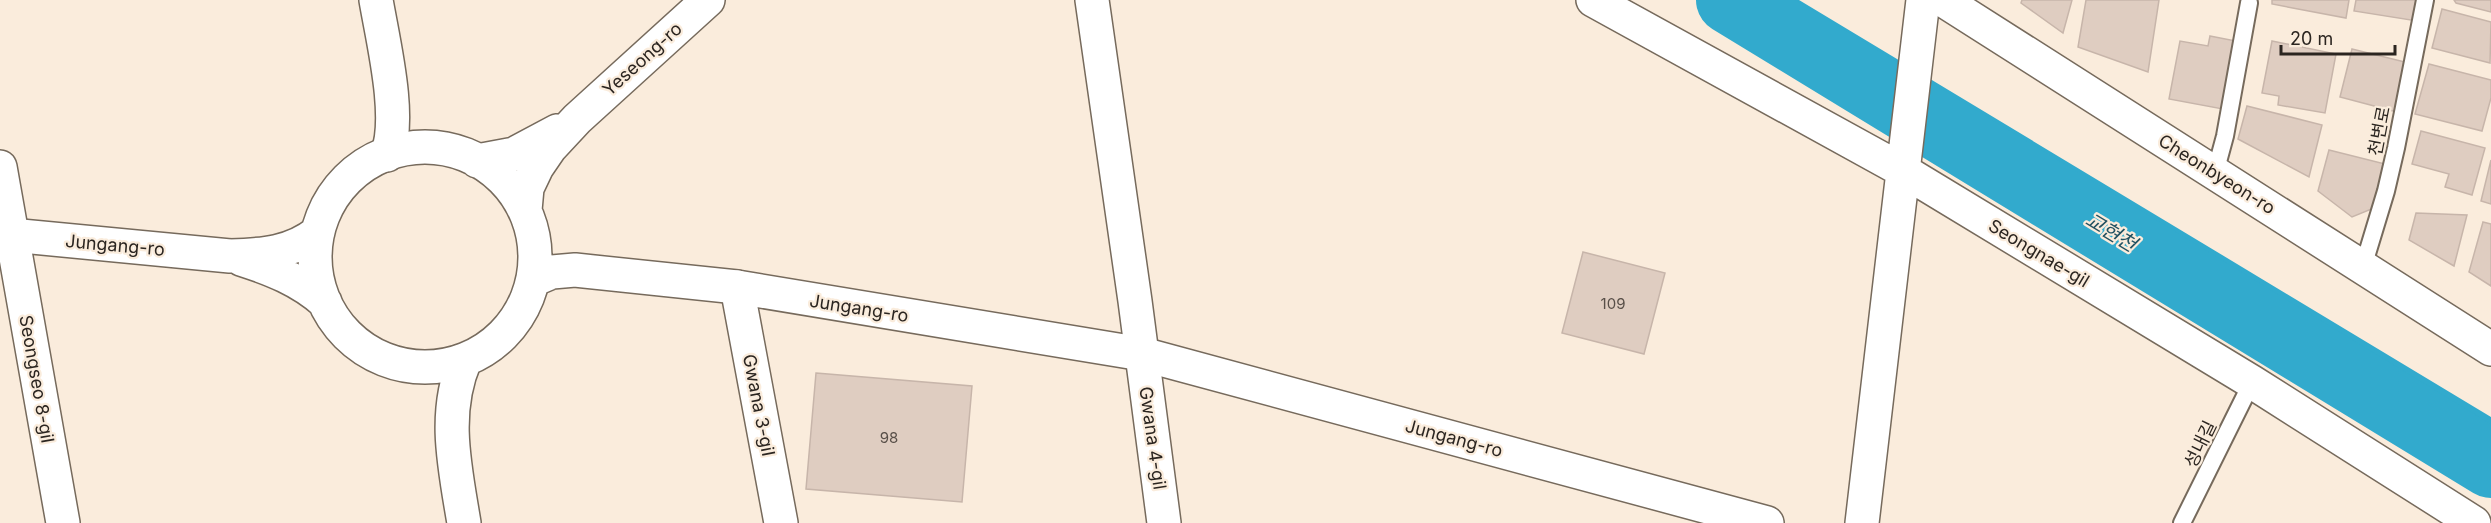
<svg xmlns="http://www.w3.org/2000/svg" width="2491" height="523" font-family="Inter,'Noto Sans KR',sans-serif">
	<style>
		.water { fill: #32aacd }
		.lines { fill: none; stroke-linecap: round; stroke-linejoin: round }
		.river { stroke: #32aacd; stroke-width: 68 }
		.building { fill: #dfcdc1; stroke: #c7b5aa; stroke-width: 1.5 }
		.lane-casing { stroke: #766a5c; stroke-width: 20 }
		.street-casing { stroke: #766a5c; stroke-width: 36 }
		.secondary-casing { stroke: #766a5c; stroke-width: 36 }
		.lane { stroke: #fff; stroke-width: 16 }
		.street { stroke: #fff; stroke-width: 33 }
		.secondary { stroke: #fff; stroke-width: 33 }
		.labels { text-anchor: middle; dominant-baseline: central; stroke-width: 4.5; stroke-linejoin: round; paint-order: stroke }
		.number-label { font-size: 15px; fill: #584f48 }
		.street-label { font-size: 18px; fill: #2b2520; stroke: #faecdc }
		.water-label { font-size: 20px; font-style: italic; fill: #235262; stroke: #faecdc }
	</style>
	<rect width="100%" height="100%" fill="#faecdc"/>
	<path class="water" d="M1712 0H1799L2491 417V435L1943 114Z"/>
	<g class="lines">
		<path class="river" d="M1730 0 2491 464"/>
	</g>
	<path class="building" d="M2022 0H2072L2063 33 2021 3Z
		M2086 0H2159L2148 72 2078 47Z
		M2272 0H2349L2346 18 2272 4Z
		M2356 0H2421L2417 21 2354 11Z
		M2454 0H2491V12L2456 3Z
		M2442 9 2491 22 2490 63 2432 48Z
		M2210 36 2241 42 2228 110 2169 99 2180 41 2208 46Z
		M2272 41 2336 54 2325 113 2278 105 2279 96 2262 93Z
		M2352 49 2409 63 2397 112 2340 97Z
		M2429 64 2491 80V98L2482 131 2415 114Z
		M2247 106 2322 125 2309 177 2238 139Z
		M2421 131 2485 148 2472 195 2445 187 2449 174 2412 164Z
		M2329 150 2385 164 2374 208 2352 217 2318 191Z
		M2491 160V204L2481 201Z
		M2416 213 2467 215 2454 266 2409 240Z
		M2483 222 2491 224V286L2469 272Z
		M1583 252 1665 273 1644 354 1562 333Z
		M816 373 972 386 962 502 806 489Z"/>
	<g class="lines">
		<g class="lane-casing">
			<path id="lane" d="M2215 173 2225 136 2249 3
				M2363 267 2386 191 2396 148 2425 0
				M2182 523 2252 382"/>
		</g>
		<g class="street-casing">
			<path id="street" d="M376 0C383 41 402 118 387 155
				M1092 0 1135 301 1164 523
				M1593 0 1902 170 2252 382 2474 523
				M0 167 63 523
				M737 287 781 523
				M1862 523 1923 0"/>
		</g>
		<g class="secondary-casing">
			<path id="secondary" d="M1943 0 2491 349
				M315 257a110 110 0 1 1 220 0a110 110 0 1 1-220 0Z
				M477 161 514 154 557 131
				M525 210 527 188 537 167 550 148 577 119 708 0
				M0 234 230 256C263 255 292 253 318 232
				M241 259C272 269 300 280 325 302
				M533 280 552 272 575 270 737 287 1142 354 1767 523
				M464 523C455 468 442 413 465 360"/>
		</g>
		<use href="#lane" class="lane"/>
		<use href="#street" class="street"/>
		<use href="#secondary" class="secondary"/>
	</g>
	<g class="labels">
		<g class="number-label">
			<text x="1613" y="303">109</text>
			<text x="889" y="437">98</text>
		</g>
		<g class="street-label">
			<text transform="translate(642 59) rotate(-42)">Yeseong-ro</text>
			<text transform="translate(2379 131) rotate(-79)">천변로</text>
			<text transform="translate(2217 174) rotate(32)">Cheonbyeon-ro</text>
			<text transform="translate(115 245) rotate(5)">Jungang-ro</text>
			<text transform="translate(2039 253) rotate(31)">Seongnae-gil</text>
			<text transform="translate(859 308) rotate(9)">Jungang-ro</text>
			<text transform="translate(37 379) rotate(80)">Seongseo 8-gil</text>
			<text transform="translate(759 405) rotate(79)">Gwana 3-gil</text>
			<text transform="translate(1153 438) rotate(82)">Gwana 4-gil</text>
			<text transform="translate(1454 438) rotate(15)">Jungang-ro</text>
			<text transform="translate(2200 444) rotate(-64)">성내길</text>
		</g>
		<g class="water-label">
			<text transform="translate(2111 232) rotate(31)">교현천</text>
		</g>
	</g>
	<path d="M2281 45v9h114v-9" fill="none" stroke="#2b2520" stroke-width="3"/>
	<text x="2290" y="45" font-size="18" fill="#2b2520" stroke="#faecdc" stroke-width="4.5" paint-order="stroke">20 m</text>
</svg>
